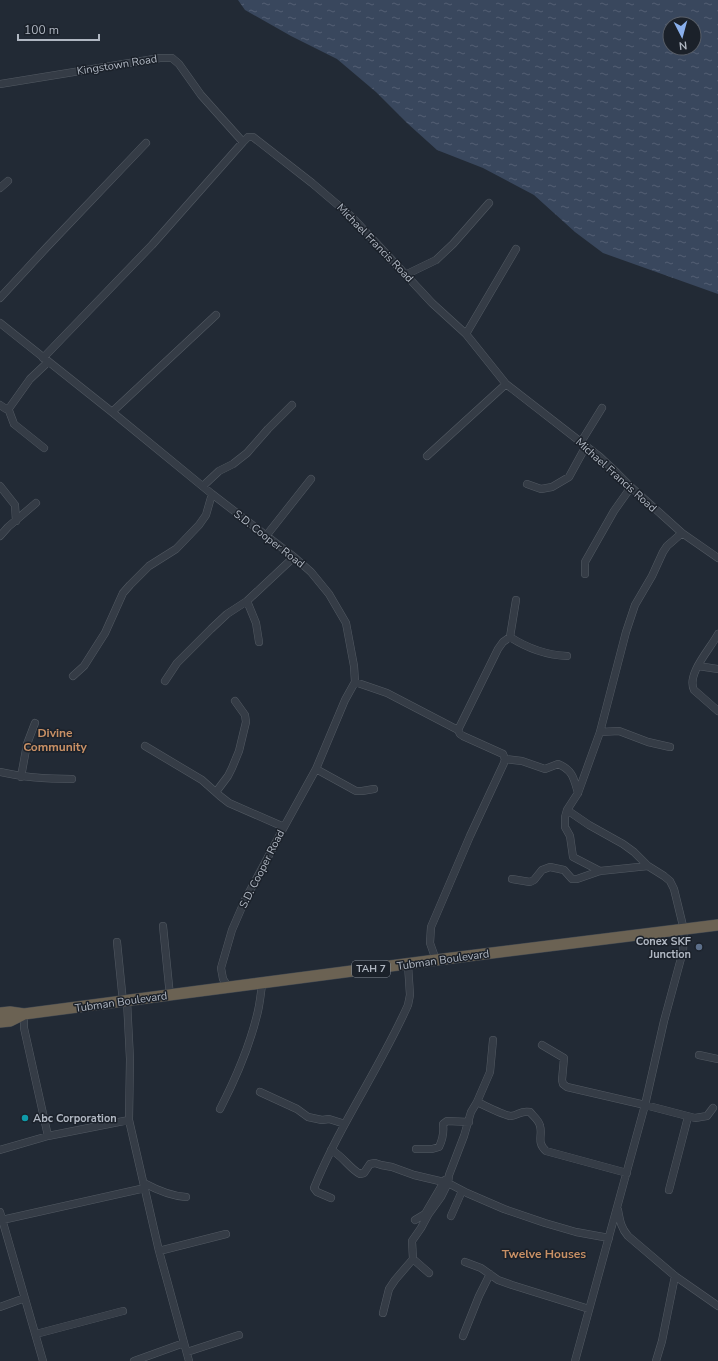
<svg xmlns="http://www.w3.org/2000/svg" width="718" height="1361" font-family="'Nunito Sans',sans-serif">
	<style>
		.water { fill: url(#water-ripples); fill-rule: evenodd }
		.lines { fill: none; stroke-linecap: round; stroke-linejoin: round }
		.minor-casing { stroke: #535a63; stroke-width: 8 }
		.highway-casing { stroke: #404750; stroke-width: 12 }
		.minor { stroke: #353c46; stroke-width: 7 }
		.highway { stroke: #6b6253; stroke-width: 11 }
		.service-dot { fill: #5c6f8a; stroke: #1b212a; stroke-width: 1.5 }
		.culture-dot { fill: #0f9aa8; stroke: #1b212a; stroke-width: 1.5 }
		.labels { text-anchor: middle; dominant-baseline: central; stroke-width: 3; stroke-linejoin: round; paint-order: stroke }
		.shield { fill: #1b212a; stroke: #838a94; stroke-width: 1 }
		.shield-label { font-size: 10px; font-weight: bold; fill: #b0b7c2 }
		.street-label { font-size: 11px; fill: #b0b7c2; stroke: #1b212a }
		.poi-label { font-size: 11px; font-weight: bold; fill: #b0b7c2; stroke: #1b212a; text-anchor: end }
		.neighbourhood-label { font-size: 12px; font-weight: bold; fill: #c89065; stroke: #1b212a }
	</style>
	<defs>
		<pattern id="water-ripples" width="26" height="14" patternUnits="userSpaceOnUse"><rect width="26" height="14" fill="#39475d"/><path d="M2 4q2-2 4 0t4 0M15 11q2-2 4 0t4 0" fill="none" stroke="#535f73"/></pattern>
	</defs>
	<rect width="100%" height="100%" fill="#222a35"/>
	<path class="water" d="M238 0H718V294L603 253 575 232 534 195 483 168 437 150 407 123 376 92 337 59 291 36 245 10ZM670 24H694V48H670Z"/>
	<g class="lines">
		<g class="minor-casing">
			<path id="minor" d="M0 84 160 58H172L179 64 201 95 243 142
				M0 188 8 181
				M405 275 436 260 453 244 489 203
				M0 298 47 247 146 143
				M0 323 112 412 212 494 294 557 311 572 329 594 346 623 354 666 355 682 345 700 316 769 284 827 245 900 232 930 221 968 223 979 229 988
				M466 334 516 249
				M43 358 152 245 243 142 248 137H253L312 183 352 217 432 303 466 334 506 384 600 457 617 473 631 487 682 533 718 558
				M0 405 6 409 10 407 30 379 48 362
				M8 408 14 424 44 448
				M112 412 216 315
				M581 442 602 408
				M427 456 506 384
				M527 484 541 489 552 487 569 477 586 446
				M0 486 15 505 16 521
				M203 486 219 471 233 464 247 453 268 429 292 405
				M0 536 8 527 36 503
				M266 536 311 479
				M585 574V562L614 511 631 487
				M247 601 256 623 259 642
				M718 634C711 648 686 674 694 690L718 711
				M510 637C527 648 548 655 567 656
				M698 666 718 669
				M73 676 84 666 105 633 123 593 130 585 149 566 176 549 199 525 206 515 212 494
				M165 681 177 663 211 629 227 614 247 601 294 557
				M355 682 387 693 458 730 460 734 463 736 503 754 505 759 504 763 470 836 431 927 430 943 436 960
				M458 730 498 649 503 642 510 637 516 600
				M600 732 619 731 648 742 670 747
				M145 746 202 780 220 796 229 803 284 827
				M505 759 522 761 545 769 558 764C573 770 574 779 578 793
				M316 769 356 791H362L374 789
				M0 772C25 778 46 779 72 779
				M21 777 27 744 35 723
				M216 792 228 776 232 768 239 751 246 722 245 715 235 701
				M567 810 589 825 623 844 634 852 648 866
				M600 871 573 857 570 836 565 827V817L567 810 578 793 600 732 626 632 635 605 652 576 663 552 667 546 682 533
				M512 879 530 882 534 880 542 870 550 867 564 870 572 879H577L600 871 648 866 664 876 670 881 674 889 684 930 683 951 664 1021 645 1105 575 1361
				M163 926 170 996
				M117 942 123 1002
				M127 1001 130 1059 129 1120 159 1251 189 1361
				M24 1014V1028L48 1136
				M493 1040 490 1072 477 1102 471 1112 464 1136 449 1175 448 1183 467 1193 504 1209 545 1223 576 1232 609 1238
				M542 1045 564 1058 562 1080 563 1084 567 1087 645 1105 695 1118 707 1116 713 1108
				M699 1055 718 1059
				M260 1092 297 1109 308 1117 322 1120 329 1119 345 1124
				M477 1102C484 1105 505 1116 511 1116 519 1115 521 1110 530 1112 533 1116 539 1120 540 1126 543 1135 536 1142 546 1151L627 1173
				M220 1109C236 1078 250 1046 258 1011 260 1002 261 993 262 984
				M416 1149H432L439 1147C443 1139 444 1132 443 1124L447 1121 469 1122
				M0 1150 48 1136 129 1120
				M331 1150C343 1156 349 1168 360 1174L364 1173 370 1164 375 1163 381 1165 392 1167 414 1175 448 1183 441 1197 428 1215 421 1228 412 1241 413 1259 395 1280 389 1289 383 1313
				M144 1183C157 1190 171 1196 186 1197
				M669 1190 688 1117
				M331 1198 317 1192 314 1188C340 1124 380 1068 408 1005L410 995 408 965
				M618 1210C620 1221 621 1228 628 1236L675 1276 718 1306
				M0 1212 43 1361
				M451 1216 462 1191
				M2 1220 145 1188
				M415 1220 425 1214 445 1180
				M159 1251 226 1234
				M413 1259 429 1273
				M465 1262 481 1268 498 1280 512 1285 589 1309
				M0 1307 25 1298
				M36 1334 123 1311
				M463 1336 479 1296 490 1274
				M187 1352 239 1335
				M134 1361 184 1343
				M656 1361 662 1341 675 1276"/>
		</g>
		<g class="highway-casing">
			<path id="highway" d="M0 1013 10 1012 24 1014
				M0 1022 10 1021 24 1014 436 960 718 925"/>
		</g>
		<use href="#minor" class="minor"/>
		<use href="#highway" class="highway"/>
	</g>
	<circle class="service-dot" cx="699" cy="947" r="4"/>
	<circle class="culture-dot" cx="25" cy="1118" r="4"/>
	<g class="labels">
		<rect class="shield" x="352" y="961" width="38" height="16" rx="3"/>
		<g class="shield-label">
			<text x="371" y="969">TAH 7</text>
		</g>
		<g class="street-label">
			<text transform="translate(117 65) rotate(-9)">Kingstown Road</text>
			<text transform="translate(375 243) rotate(46)">Michael Francis Road</text>
			<text transform="translate(616 475) rotate(42)">Michael Francis Road</text>
			<text transform="translate(269 539) rotate(38)">S.D. Cooper Road</text>
			<text transform="translate(262 869) rotate(-63)">S.D. Cooper Road</text>
			<text transform="translate(443 960) rotate(-8)">Tubman Boulevard</text>
			<text transform="translate(121 1002) rotate(-8)">Tubman Boulevard</text>
		</g>
		<g class="poi-label">
			<text x="691" y="941">Conex SKF<tspan x="691" dy="13">Junction</tspan></text>
			<text x="33" y="1118" text-anchor="start">Abc Corporation</text>
		</g>
		<g class="neighbourhood-label">
			<text x="55" y="733">Divine<tspan x="55" dy="14">Community</tspan></text>
			<text x="544" y="1254">Twelve Houses</text>
		</g>
	</g>
	<g transform="translate(682 36) rotate(174)"><circle r="19" fill="#1b212a" stroke="#575d67"/>
	<path d="M0-3L7 15L0 10L-7 15Z" fill="#8ab0ed"/>
	<text y="-6" font-size="11" font-weight="bold" text-anchor="middle" fill="#b0b7c2">N</text>
	</g>
	<path d="M18 34v6h81v-6" fill="none" stroke="#b0b7c2" stroke-width="2"/>
	<text x="24" y="34" font-size="12" fill="#b0b7c2" stroke="#1b212a" stroke-width="3" paint-order="stroke">100 m</text>
</svg>
